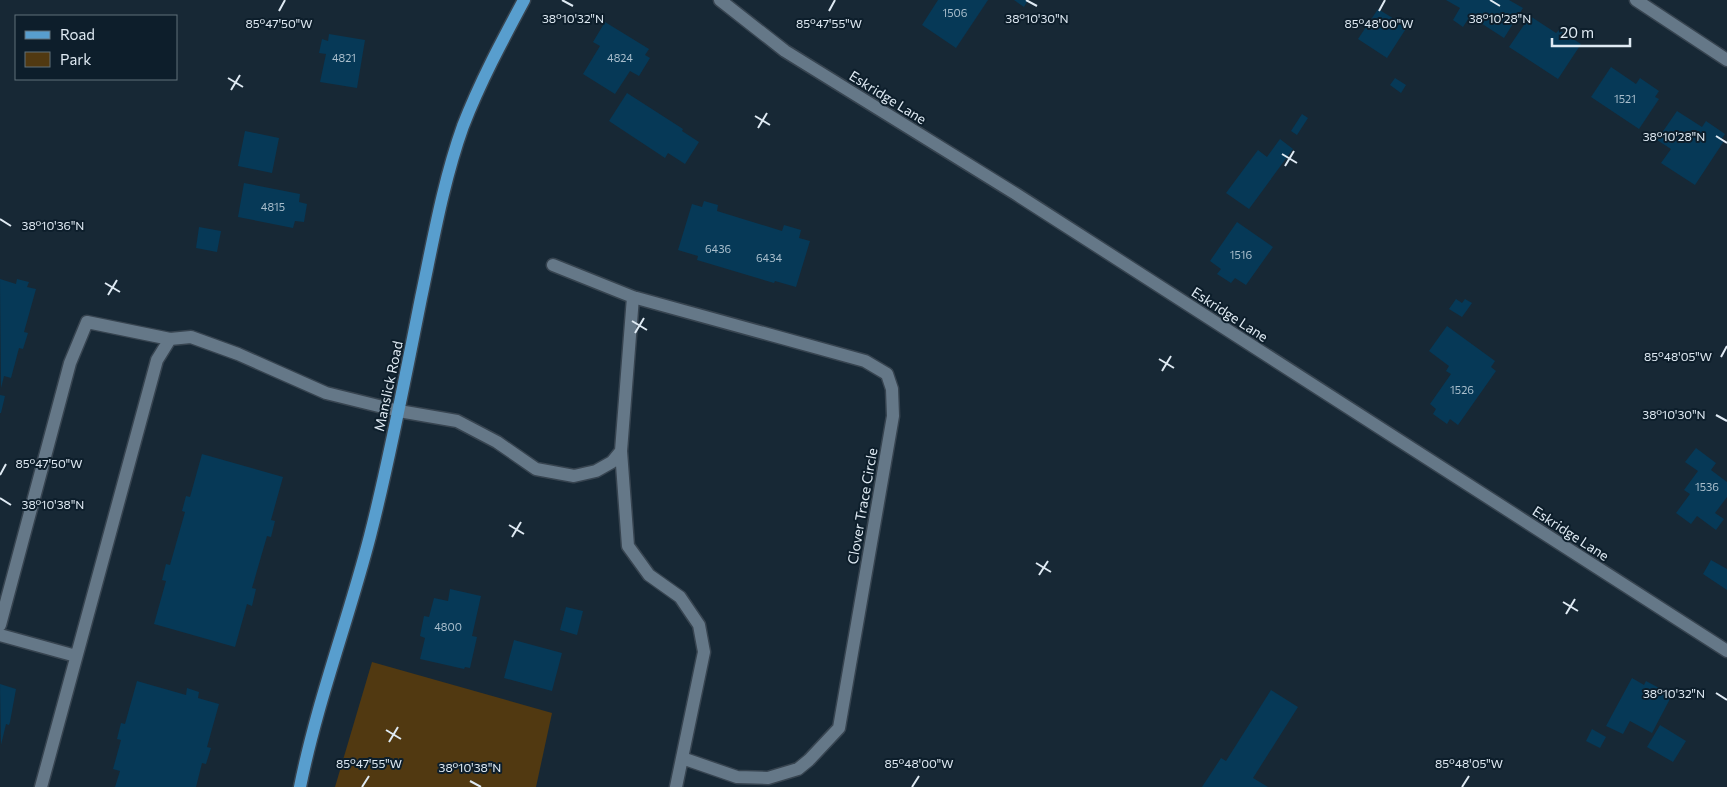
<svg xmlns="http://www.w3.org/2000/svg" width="1727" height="787" font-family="Commissioner,sans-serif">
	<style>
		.green { fill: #513911 }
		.building { fill: #063957 }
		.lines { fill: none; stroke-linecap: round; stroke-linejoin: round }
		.minor-casing { stroke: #374450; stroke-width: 15 }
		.major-casing { stroke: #374450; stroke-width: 15 }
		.minor { stroke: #657888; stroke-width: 12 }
		.major { stroke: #589ece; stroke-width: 12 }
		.ticks { fill: none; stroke: #dfeaf3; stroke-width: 2 }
		.labels { text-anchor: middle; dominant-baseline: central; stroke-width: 4; stroke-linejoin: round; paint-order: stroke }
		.number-label { font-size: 11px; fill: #a9becc }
		.street-label { font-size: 14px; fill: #dfeaf3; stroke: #0d1e2b }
		.ticks-label { font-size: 12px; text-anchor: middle; fill: #dfeaf3; stroke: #0d1e2b; stroke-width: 4; stroke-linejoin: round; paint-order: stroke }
	</style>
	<rect width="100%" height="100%" fill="#172835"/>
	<path class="green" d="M372 662 552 713 536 787H335Z"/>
	<path class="building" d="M938 0H988L956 48 922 25Z
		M1014 0H1028L1024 7Z
		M1446 0H1509L1523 8 1504 38 1470 16 1463 27 1453 20 1460 8Z
		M1378 9 1407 27 1387 58 1358 39Z
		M1530 16 1556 33 1559 30 1581 44 1558 79 1509 47Z
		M605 22 649 49 645 55 650 58 639 76 630 71 615 94 583 74 600 46 593 42Z
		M329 34 365 40 357 88 320 82 326 54 319 53 322 39 328 41Z
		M1611 67 1636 84 1640 78 1659 91 1655 97 1659 99 1639 129 1591 97Z
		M1395 78 1406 85 1401 93 1390 85Z
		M627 93 683 129 682 131 699 142 685 164 668 153 665 158 609 121Z
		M1677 111 1702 127 1706 121 1725 134 1721 140 1724 141 1695 185 1661 163 1671 149 1657 140Z
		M1302 114 1308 118 1297 135 1291 131Z
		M245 131 279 138 272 173 238 166Z
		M1280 139 1293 149 1249 209 1226 193 1258 150 1267 157Z
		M244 183 300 194 299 202 307 204 304 222 295 221 293 228 238 217Z
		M704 201 718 205 717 211 782 231 784 225 801 230 799 238 810 241 796 287 775 281 774 283 697 260 698 256 678 250 692 204 702 207Z
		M1237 222 1273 247 1246 285 1235 278 1231 283 1217 274 1221 269 1210 261Z
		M199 227 221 231 217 252 196 248Z
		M0 279 16 284 17 279 29 282 27 287 36 289 24 332 28 333 23 349 19 348 11 378 4 376 1 388Z
		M1456 299 1462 303 1465 299 1472 303 1462 317 1449 309Z
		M1447 326 1495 361 1491 367 1496 371 1458 425 1450 419 1447 424 1433 414 1436 409 1430 404 1451 374 1446 371 1449 366 1429 351Z
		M0 395 5 396 1 413H0Z
		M1696 448 1716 463 1711 470 1727 482V497L1715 513 1724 519 1716 530 1697 516 1691 524 1676 513 1690 494 1684 490 1698 471 1685 462Z
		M202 454 283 477 271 520 275 521 271 537 267 536 252 588 256 589 252 606 247 604 235 647 154 624 166 581 162 580 166 564 170 565 185 512 182 511 186 496 190 497Z
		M1711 560 1727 569V590L1703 574Z
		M450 589 481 596 472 636 477 637 470 668 465 667 464 669 420 659 425 638 420 636 424 616 429 617 434 598 448 601Z
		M566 607 583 611 577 635 560 630Z
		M514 640 562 653 552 691 504 678Z
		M1632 678 1644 685 1646 681 1672 695 1652 733 1630 721 1623 734 1606 726Z
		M137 681 186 695 187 688 199 692 198 698 219 704 207 747 211 748 206 764 202 763 196 787H115L120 771 113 769 121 740 117 739 121 723 125 724Z
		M0 684 16 689 10 722 9 725 6 724 1 745Z
		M1271 690 1298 707 1253 778 1268 787H1202L1221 758 1226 761Z
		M1660 725 1686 741 1673 762 1647 747Z
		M1592 729 1606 737 1600 748 1586 741Z"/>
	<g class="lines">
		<g class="minor-casing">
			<path id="minor" d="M720 0 785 51 1016 194 1727 651
				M1636 0 1727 60
				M553 265 633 297 865 361 887 374 892 389 893 416 839 728 809 760 798 769 768 778 737 777 682 758
				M633 297 621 451 628 546 649 575 680 597 699 625 704 652 676 787
				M0 625 70 363 87 322 170 339
				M0 635 76 656
				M41 787 157 360 170 339 191 337 238 354 326 393 399 411 457 421 497 442 536 469 574 476 596 471 612 462 621 451"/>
		</g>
		<g class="major-casing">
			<path id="major" d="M300 787C317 702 348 621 370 536 390 458 405 378 421 298 433 241 443 182 463 126 480 82 502 41 524 0"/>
		</g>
		<use href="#minor" class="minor"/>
		<use href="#major" class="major"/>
	</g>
	<path class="ticks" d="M562 0 573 6M1026 0 1037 6M1490 0 1500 6M279 11 285 0M829 11 835 0M1379 11 1385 0M228 78 243 87M231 90 240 75M755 116 770 125M758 128 767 113M1716 136 1727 143M1282 154 1297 163M1285 166 1294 151M0 219 11 226M105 283 120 292M108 295 117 280M632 321 647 330M635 333 644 318M1721 357 1727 346M1159 359 1174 368M1162 371 1171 356M1716 415 1727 421M0 475 6 464M0 498 11 505M509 525 524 534M512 537 521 522M1036 563 1051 572M1039 575 1048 561M1563 602 1578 611M1566 614 1575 599M1716 693 1727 700M386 730 401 739M389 742 398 727M470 781 481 787M362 787 369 776M912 787 919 776M1462 787 1469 776"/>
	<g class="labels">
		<g class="number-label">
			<text x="955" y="12">1506</text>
			<text x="344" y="57">4821</text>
			<text x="620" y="57">4824</text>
			<text x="1625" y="98">1521</text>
			<text x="273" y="206">4815</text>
			<text x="718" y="248">6436</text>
			<text x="1241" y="254">1516</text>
			<text x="769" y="257">6434</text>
			<text x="1462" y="389">1526</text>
			<text x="1707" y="486">1536</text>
			<text x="448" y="626">4800</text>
		</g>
		<g class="street-label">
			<text transform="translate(888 97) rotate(32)">Eskridge Lane</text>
			<text transform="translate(1230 314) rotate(33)">Eskridge Lane</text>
			<text transform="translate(388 386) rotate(-78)">Manslick Road</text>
			<text transform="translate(862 506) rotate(-80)">Clover Trace Circle</text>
			<text transform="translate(1571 533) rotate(33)">Eskridge Lane</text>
		</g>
	</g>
	<g class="ticks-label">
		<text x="573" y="23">38°10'32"N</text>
		<text x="1037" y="23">38°10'30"N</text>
		<text x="1500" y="23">38°10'28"N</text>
		<text x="279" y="28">85°47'50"W</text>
		<text x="829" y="28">85°47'55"W</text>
		<text x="1379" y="28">85°48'00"W</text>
		<text x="1674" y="141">38°10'28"N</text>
		<text x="53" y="230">38°10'36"N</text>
		<text x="1678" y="361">85°48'05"W</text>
		<text x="1674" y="419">38°10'30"N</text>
		<text x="49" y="468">85°47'50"W</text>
		<text x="53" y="509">38°10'38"N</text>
		<text x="1674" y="698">38°10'32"N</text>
		<text x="369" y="768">85°47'55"W</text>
		<text x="919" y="768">85°48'00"W</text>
		<text x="1469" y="768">85°48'05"W</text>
		<text x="470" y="772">38°10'38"N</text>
	</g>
	<rect x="15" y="15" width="162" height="65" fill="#0d1e2b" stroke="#61707b"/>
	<rect x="25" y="31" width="25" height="8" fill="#589ece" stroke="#61707b"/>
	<text x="60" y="40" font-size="15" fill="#dfeaf3">Road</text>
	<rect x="25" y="52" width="25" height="15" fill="#513911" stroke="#61707b"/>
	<text x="60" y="65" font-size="15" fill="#dfeaf3">Park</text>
	<path d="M1552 38v8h78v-8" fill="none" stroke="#dfeaf3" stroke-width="2.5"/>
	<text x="1560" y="38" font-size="15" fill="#dfeaf3" stroke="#0d1e2b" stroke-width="4" paint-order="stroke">20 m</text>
</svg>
